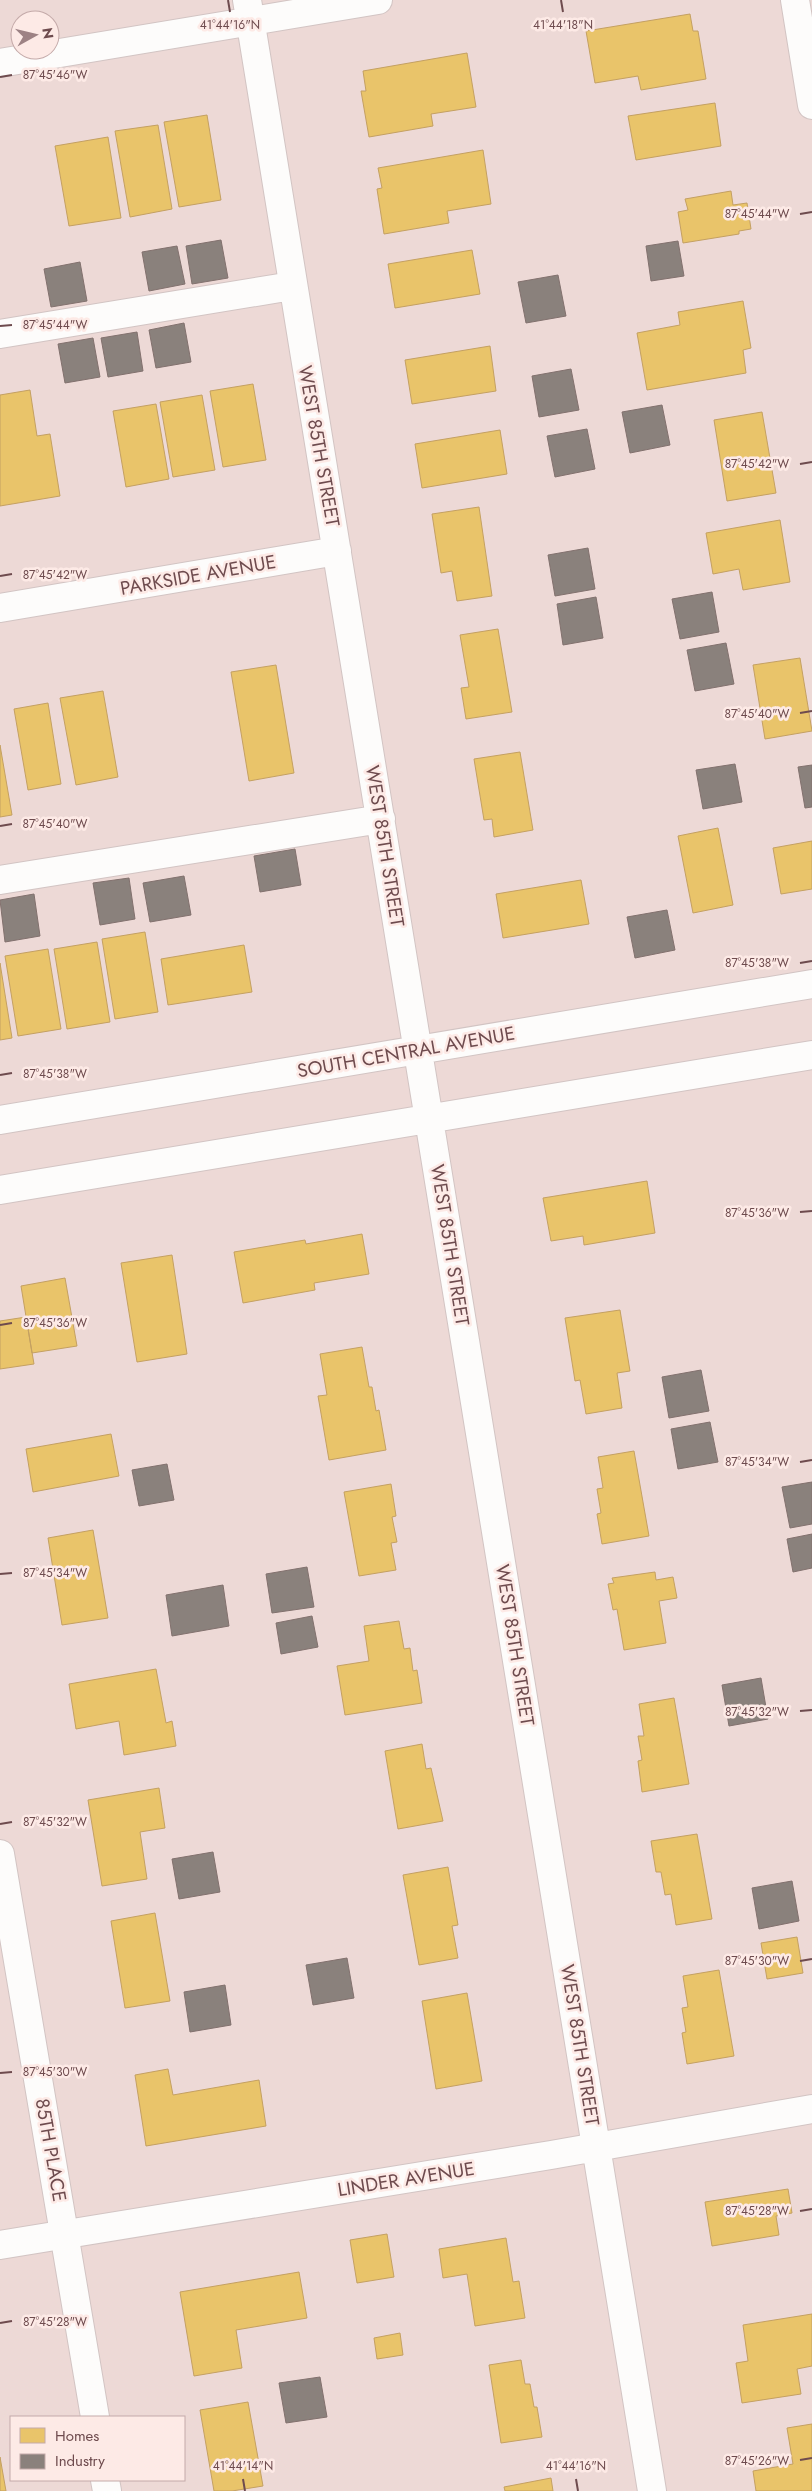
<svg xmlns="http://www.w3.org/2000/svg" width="812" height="2491" font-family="Jost,sans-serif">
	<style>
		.residential { fill: #edd9d6; fill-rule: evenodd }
		.homes { fill: #e9c46a; stroke: #c4a062 }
		.industry { fill: #8a817c; stroke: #82716e }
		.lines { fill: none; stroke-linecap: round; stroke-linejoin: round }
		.minor-casing { stroke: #d2c4c3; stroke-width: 30 }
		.minor { stroke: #fdfcfb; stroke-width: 28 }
		.ticks { fill: none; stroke: #6e4b4e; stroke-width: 2 }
		.labels { text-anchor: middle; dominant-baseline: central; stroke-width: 5; stroke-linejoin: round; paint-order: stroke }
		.street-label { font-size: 19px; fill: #6e4b4e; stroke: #fdeae6 }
		.ticks-label { font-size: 12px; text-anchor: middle; fill: #6e4b4e; stroke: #fdeae6; stroke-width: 5; stroke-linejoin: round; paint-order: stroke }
	</style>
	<rect width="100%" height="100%" fill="#f3e8e7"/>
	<path class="residential" d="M0 0H812V2491H0ZM20 20H50V50H20ZM11 2417H184V2480H11Z"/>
	<path class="homes" d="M690 14 693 31H698L706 79 641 90 638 76 595 83 586 31Z
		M467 53 476 107 431 114 433 126 369 137 361 91H366L363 71Z
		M715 103 721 146 636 160 628 116Z
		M207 115 221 200 179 207 164 122Z
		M158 125 172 209 130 217 115 131Z
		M108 137 121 218 69 226 55 146Z
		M483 150 491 204 447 211 449 223 384 234 377 189 382 188 378 168Z
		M731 191 733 205 747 203 751 229 739 231V234L683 243 678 212 688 210 685 199Z
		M472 250 480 294 395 308 388 264Z
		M743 301 751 348 743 350 746 373 647 390 637 333 680 325 678 312Z
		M490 346 496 391 412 404 405 360Z
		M253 384 266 460 223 467 210 391Z
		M30 390 37 436 50 434 60 496 0 506V395Z
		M202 395 215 470 173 477 160 402Z
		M156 404 169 479 126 487 113 411Z
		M762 412 776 493 727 501 714 420Z
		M500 430 507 474 422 488 415 444Z
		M479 507 492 596 457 601 452 571 441 573 432 514Z
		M780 520 790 582 743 590 739 569 713 574 706 533Z
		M498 629 512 712 466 719 461 688 469 687 460 635Z
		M800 658 812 731 765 739 753 665Z
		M276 665 294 773 249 781 231 672Z
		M103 691 118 777 76 785 60 698Z
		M48 703 61 784 28 790 14 709Z
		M0 745 12 815 0 817Z
		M520 752 533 830 494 837 492 819 484 820 474 759Z
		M718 828 733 905 693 913 678 836Z
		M812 841V889L781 894 773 848Z
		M581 880 589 924 503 938 496 894Z
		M145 932 158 1012 115 1019 102 939Z
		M97 942 110 1022 67 1029 54 949Z
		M244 945 252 992 168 1005 161 959Z
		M48 949 61 1029 18 1036 5 956Z
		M0 963 12 1038 0 1040Z
		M647 1181 655 1233 584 1245 583 1236 551 1241 543 1198Z
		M362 1234 369 1274 314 1283 315 1290 243 1303 234 1252 305 1240 306 1244Z
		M172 1255 187 1354 137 1362 121 1263Z
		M65 1278 77 1346 32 1353 21 1286Z
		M620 1310 630 1371 617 1373 622 1408 586 1414 580 1380 575 1381 565 1318Z
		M26 1317 34 1364 0 1369V1321Z
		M362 1347 369 1387H372L376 1411 379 1410 386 1450 329 1460 318 1396 327 1395 320 1354Z
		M111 1434 119 1476 33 1492 26 1449Z
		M634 1451 649 1536 602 1544 597 1514 601 1513 597 1489 603 1488 598 1457Z
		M391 1484 396 1516 392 1517 397 1542 391 1543 396 1570 359 1576 344 1492Z
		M93 1530 108 1618 62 1625 48 1538Z
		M655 1572 656 1580 673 1577 677 1598 659 1601 666 1643 624 1650 617 1609 613 1610 608 1584 614 1583 612 1578Z
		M399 1621 404 1649 410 1648 413 1671 417 1670 422 1703 345 1715 337 1666 369 1661 364 1626Z
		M156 1669 166 1723 172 1721 176 1746 124 1755 119 1721 76 1729 69 1684Z
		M674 1698 689 1784 642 1792 638 1761 642 1760 638 1736H644L639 1704Z
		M422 1744 426 1769 431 1768 443 1821 398 1829 385 1751Z
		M159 1788 165 1828 140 1832 147 1879 102 1886 88 1800Z
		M697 1834 712 1919 676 1925 671 1894 665 1895 661 1872H656L651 1841Z
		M448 1867 458 1925 452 1926 458 1958 419 1965 403 1875Z
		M155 1913 170 2001 125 2008 111 1921Z
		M797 1937 803 1973 767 1979 761 1943Z
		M719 1970 734 2056 687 2064 682 2033 686 2032 682 2008 688 2007 683 1976Z
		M467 1993 482 2081 436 2089 422 2001Z
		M168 2069 173 2095 259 2080 266 2126 146 2146 135 2075Z
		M788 2189 792 2213 776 2216 779 2235 712 2246 705 2202Z
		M387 2234 394 2277 357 2283 350 2240Z
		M506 2238 513 2282 519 2281 525 2318 475 2326 467 2274 443 2278 439 2249Z
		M299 2272 307 2318 236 2330 242 2368 194 2376 180 2292Z
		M812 2314V2366L797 2369 801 2394 742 2403 736 2363 748 2361 743 2325Z
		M400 2333 403 2355 377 2359 374 2338Z
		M521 2360 525 2384H530L534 2407H537L542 2437 501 2443 489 2365Z
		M248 2402 263 2486 232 2491H214L200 2410Z
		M812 2424V2491H756L753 2471 793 2464 787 2428Z
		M0 2457 6 2491H0Z
		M551 2478 553 2491H505L504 2487Z"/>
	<path class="industry" d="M221 240 228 278 192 284 186 246Z
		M678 241 684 276 651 281 646 246Z
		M177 246 185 284 149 291 142 252Z
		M80 262 87 301 51 307 44 269Z
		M558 275 566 316 526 323 518 282Z
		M184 323 191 362 156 368 149 330Z
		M137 332 143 371 108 377 101 338Z
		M93 338 100 377 65 383 58 344Z
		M571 369 579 410 539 417 532 376Z
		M662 405 670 445 630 453 622 412Z
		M587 429 595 469 555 477 547 436Z
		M588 548 595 589 555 596 548 555Z
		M712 592 719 632 680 639 672 599Z
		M596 597 603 638 563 645 557 604Z
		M726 643 734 684 695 691 687 650Z
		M735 764 742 802 703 809 696 770Z
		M812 765V807L805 808 798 767Z
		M295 849 301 885 260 892 254 856Z
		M184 876 191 915 150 922 143 883Z
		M129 878 135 919 100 925 93 883Z
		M34 894 40 936 5 942 0 900Z
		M667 910 675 950 635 958 627 917Z
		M701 1370 709 1411 669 1418 662 1377Z
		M710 1422 718 1462 678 1469 671 1429Z
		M167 1464 174 1500 139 1506 132 1470Z
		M812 1482V1524L790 1528 782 1487Z
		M812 1534V1568L793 1572 787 1539Z
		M307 1567 314 1607 272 1613 266 1574Z
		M223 1585 229 1626 172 1636 166 1595Z
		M312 1616 318 1647 281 1654 276 1623Z
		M761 1678 768 1719 729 1726 722 1685Z
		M213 1852 220 1892 179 1899 172 1859Z
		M792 1881 799 1921 759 1929 752 1888Z
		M347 1958 354 1998 313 2005 306 1965Z
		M225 1985 231 2025 190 2032 184 1992Z
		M320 2377 327 2417 286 2423 279 2383Z"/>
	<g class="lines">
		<g class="minor-casing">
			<path id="minor" d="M247 0 652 2491
				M795 0 812 105
				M0 63 378 0
				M0 334 292 286
				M0 608 337 551
				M0 880 381 819
				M0 1120 812 984
				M0 1190 812 1055
				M0 1854 95 2417
				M0 2245 551 2155 812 2109
				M105 2480 107 2491"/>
		</g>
		<use href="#minor" class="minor"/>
	</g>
	<path class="ticks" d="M228 0 230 12M561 0 563 12M0 77 12 75M800 214 812 212M0 326 12 325M800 464 812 462M0 576 12 574M800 713 812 711M0 826 12 824M800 963 812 961M0 1075 12 1073M800 1212 812 1211M0 1325 12 1323M800 1462 812 1460M0 1574 12 1573M800 1711 812 1710M0 1824 12 1822M800 1961 812 1959M0 2073 12 2072M800 2211 812 2209M0 2323 12 2321M800 2460 812 2458M243 2479 245 2491M576 2479 578 2491"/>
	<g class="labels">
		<g class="street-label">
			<text transform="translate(319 446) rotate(80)">WEST 85TH STREET</text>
			<text transform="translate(198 575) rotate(-10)">PARKSIDE AVENUE</text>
			<text transform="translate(385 846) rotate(81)">WEST 85TH STREET</text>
			<text transform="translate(406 1052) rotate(-10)">SOUTH CENTRAL AVENUE</text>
			<text transform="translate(450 1245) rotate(81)">WEST 85TH STREET</text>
			<text transform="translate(515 1645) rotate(81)">WEST 85TH STREET</text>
			<text transform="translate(580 2045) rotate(81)">WEST 85TH STREET</text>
			<text transform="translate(51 2150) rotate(80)">85TH PLACE</text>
			<text transform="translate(406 2179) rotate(-9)">LINDER AVENUE</text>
		</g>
	</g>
	<g class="ticks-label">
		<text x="230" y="29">41°44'16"N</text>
		<text x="563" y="29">41°44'18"N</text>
		<text x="55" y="79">87°45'46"W</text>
		<text x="757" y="218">87°45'44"W</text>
		<text x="55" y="329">87°45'44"W</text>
		<text x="757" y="468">87°45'42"W</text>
		<text x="55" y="579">87°45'42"W</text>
		<text x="757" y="718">87°45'40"W</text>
		<text x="55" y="828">87°45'40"W</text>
		<text x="757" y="967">87°45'38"W</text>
		<text x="55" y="1078">87°45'38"W</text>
		<text x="757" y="1217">87°45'36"W</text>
		<text x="55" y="1327">87°45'36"W</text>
		<text x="757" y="1466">87°45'34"W</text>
		<text x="55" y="1577">87°45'34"W</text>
		<text x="757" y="1716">87°45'32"W</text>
		<text x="55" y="1826">87°45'32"W</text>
		<text x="757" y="1965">87°45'30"W</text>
		<text x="55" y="2076">87°45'30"W</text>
		<text x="757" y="2215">87°45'28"W</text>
		<text x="55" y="2326">87°45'28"W</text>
		<text x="757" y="2465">87°45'26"W</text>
		<text x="243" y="2470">41°44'14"N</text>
		<text x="576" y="2470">41°44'16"N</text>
	</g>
	<rect x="10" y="2416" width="175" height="65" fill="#fdeae6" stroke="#c4aaa9"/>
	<rect x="20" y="2428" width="25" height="15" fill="#e9c46a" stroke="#c4aaa9"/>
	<text x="55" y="2441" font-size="15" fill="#6e4b4e">Homes</text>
	<rect x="20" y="2454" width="25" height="15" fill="#8a817c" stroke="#c4aaa9"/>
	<text x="55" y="2466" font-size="15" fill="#6e4b4e">Industry</text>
	<g transform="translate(35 35) rotate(82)"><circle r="24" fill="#fdeae6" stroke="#c4aaa9"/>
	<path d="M0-4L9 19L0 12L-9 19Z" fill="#9d8284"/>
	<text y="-8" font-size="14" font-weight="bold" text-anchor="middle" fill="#6e4b4e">N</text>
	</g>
</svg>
